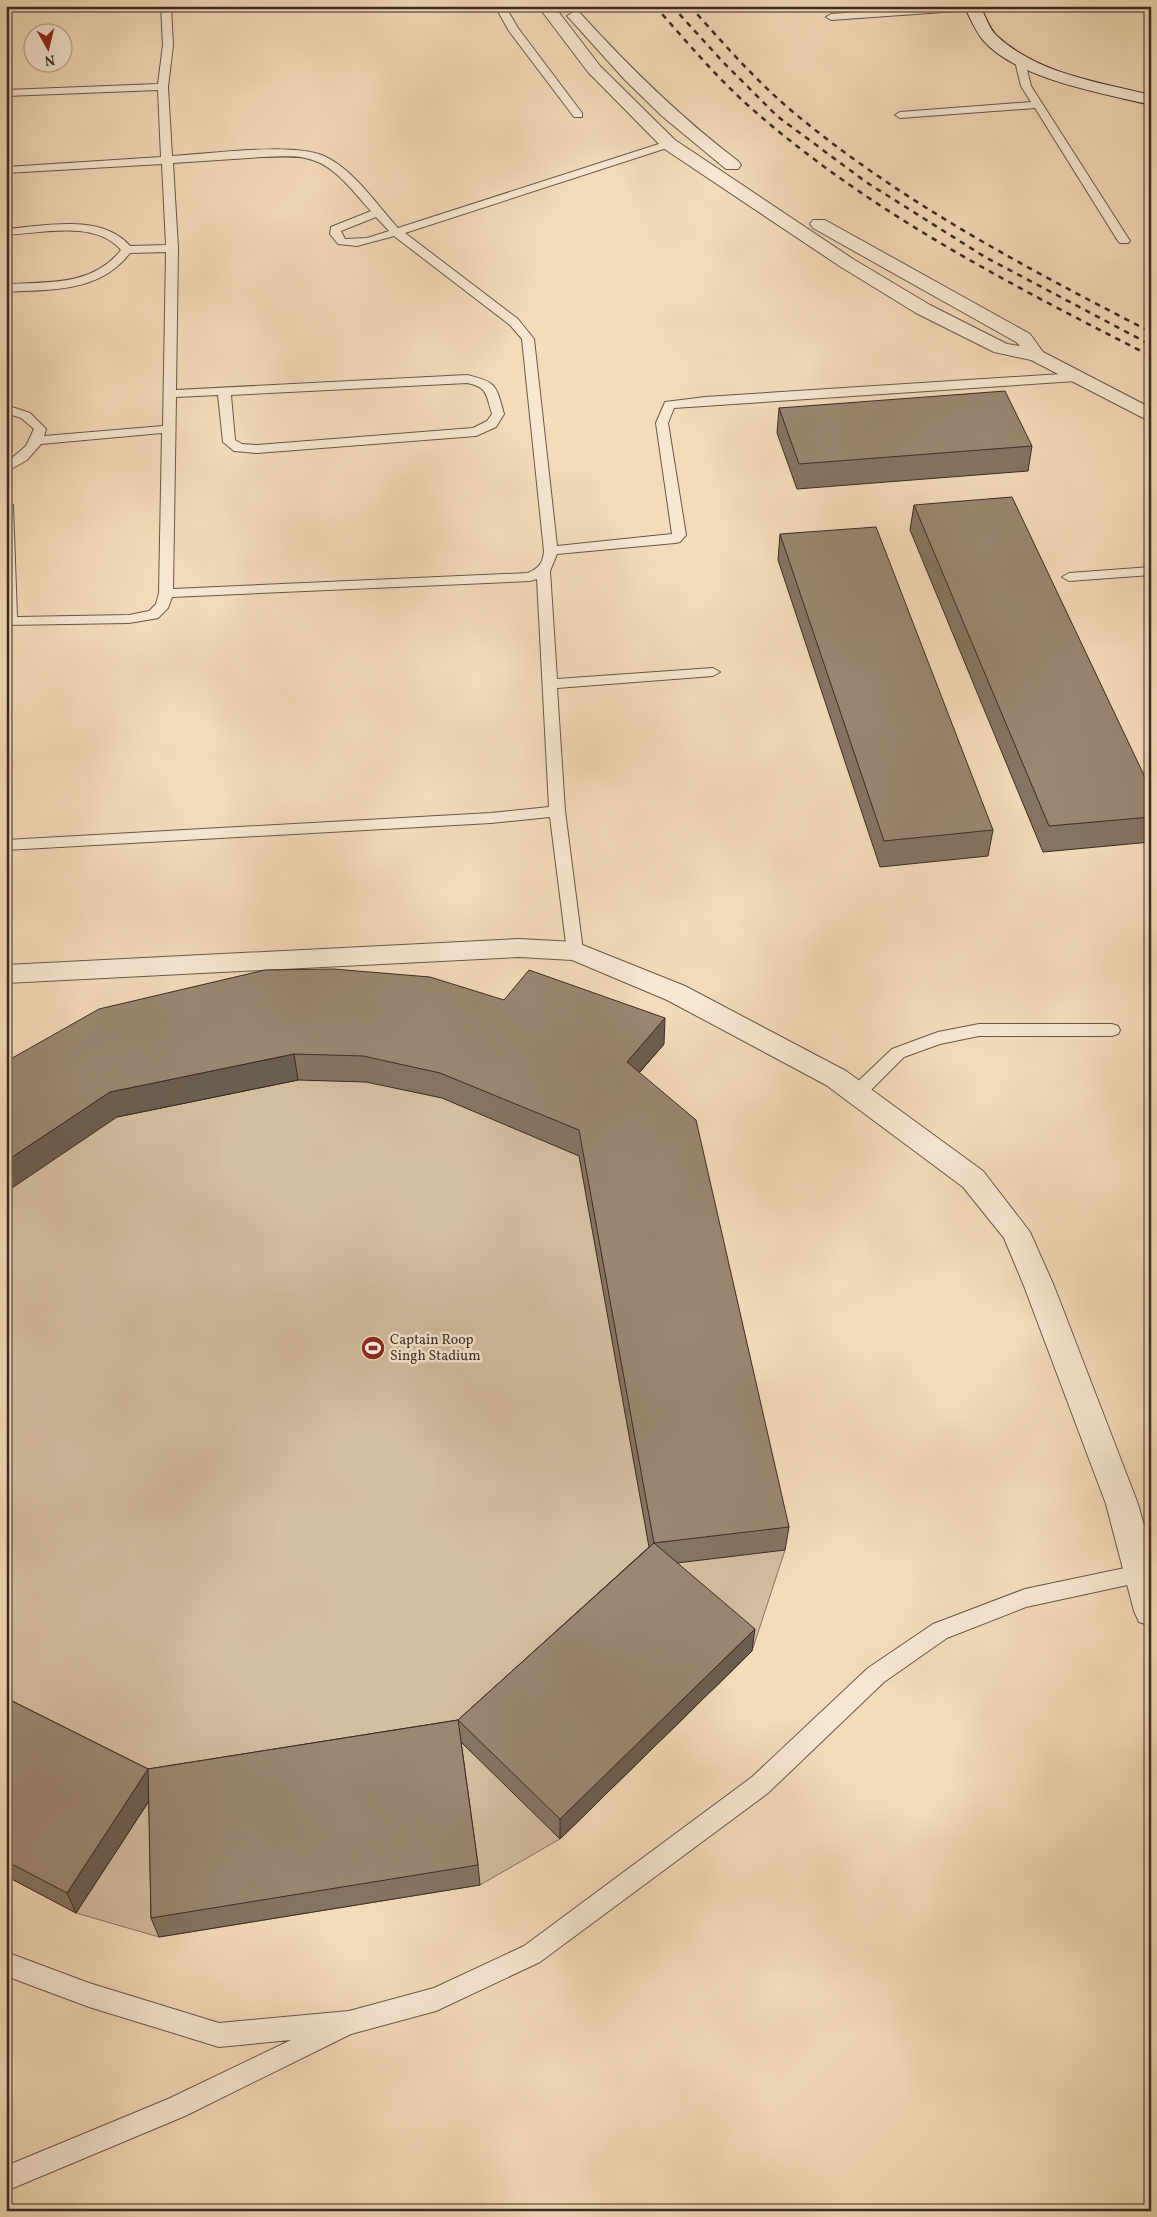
<svg xmlns="http://www.w3.org/2000/svg" width="1157" height="2217" font-family="Vollkorn,serif">
	<style>
		.green { fill: #d4bea0; stroke: #877462 }
		.lines { fill: none; stroke-linecap: round; stroke-linejoin: round }
		.service-casing { stroke: #68574a; stroke-width: 2 }
		.minor-casing { stroke: #68574a; stroke-width: 2 }
		.tertiary-casing { stroke: #68574a; stroke-width: 2 }
		.secondary-casing { stroke: #3a2b24; stroke-width: 2 }
		.service { fill: #f8e8d2; fill-rule: evenodd }
		.minor { fill: #f8e8d2; fill-rule: evenodd }
		.tertiary { fill: #f8e8d2; fill-rule: evenodd }
		.secondary { fill: #f8e8d2; fill-rule: evenodd }
		.rail { stroke: #3a2b24; stroke-width: 2.5; stroke-dasharray: 5.5 5.5; stroke-linecap: butt }
		.wall { fill: #857462; stroke: #3a2b24 }
		.shaded-wall { fill: #6c5e50; stroke: #3a2b24 }
		.building { fill: #9b8772; stroke: #3a2b24 }
		.labels { text-anchor: middle; dominant-baseline: central; stroke-width: 5; stroke-linejoin: round; paint-order: stroke }
		.poi-label { font-size: 14px; fill: #3a2b24; stroke: #f8e8d2; text-anchor: start }
	</style>
	<rect width="100%" height="100%" fill="#f4dcba"/>
	<filter id="stains"><feTurbulence type="fractalNoise" baseFrequency=".004" numOctaves="4"/><feColorMatrix values="0 0 0 0 .2 0 0 0 0 .09 0 0 0 0 .02 0 0 0 .5 -.17"/></filter>
	<radialGradient id="worn" r=".72"><stop offset=".6" stop-color="#630" stop-opacity="0"/><stop offset="1" stop-color="#630" stop-opacity=".3"/></radialGradient>
	<path class="green" d="M529 996 664 1044 626 1088 695 1146 785 1550 752 1651 560 1839 480 1885 159 1937 76 1913 6 1876V1079L505 1026Z"/>
	<g class="lines">
		<g class="service-casing">
			<path id="service" d="M161 6H171L173 45 168 87 172 156C208 154 299 141 328 158 356 173 377 205 398 228L665 142H673V146L405 233 518 319 534 339 557 546 672 534 656 423 665 402 705 397 1076 373 1082 377 1076 381 674 408 668 423 686 535 680 542 675 543 557 554 550 571 557 679 713 668 720 672 713 676 557 688 565 811 583 951 581 955H569L567 951 550 817 491 823 6 850V840L491 813 549 807 537 579 530 581 172 597 168 608 158 618 153 619 129 623 6 625V501L13 505 17 617 129 615 149 611 156 604 159 593 162 433 41 444 27 460 6 472V463L26 446 34 429 21 418 6 413V405L30 413 46 429 44 436 163 426 166 252 130 253C99 293 52 289 6 292V284C48 282 93 286 121 250 96 220 41 233 6 235V229C44 226 102 213 130 246L166 245 162 164 6 173V167L161 157 158 90 6 96V90L158 84 163 45ZM262 157C276 157 292 155 305 158 334 163 352 191 371 211L331 227 330 234 338 244 357 246 394 236 510 325 522 339 544 551C543 563 539 568 528 573L173 589 176 397 218 395 223 442 234 451 257 453 476 436 496 427 504 414C496 385 497 382 467 375L176 390 178 248 173 163ZM376 217 389 231 367 238 345 239 341 231ZM467 383C488 387 486 395 492 414L487 421 473 428 257 445 242 444 235 440 231 395Z
				M495 6H505L518 28 582 113V117H574L509 31Z
				M941 6 977 7 972 10 831 20 826 17 831 14Z
				M1020 58 1025 61 1031 86 1130 241 1128 243H1120L1118 241 1035 108 900 118 895 115 900 112 1031 102 1021 86 1015 61Z
				M1151 567V575L1069 581 1062 577 1069 573Z
				M979 1024H1112L1118 1026 1120 1030 1118 1034 1112 1036H979L940 1044 904 1057 863 1098 857 1100 851 1098 848 1093 851 1088 892 1049 938 1032Z
				M1139 1565 1146 1567 1149 1574 1146 1581 1026 1607 947 1638 884 1682 768 1793 540 1962 436 2011 351 2034 185 2116 6 2191V2166L168 2099 291 2040 219 2047 89 2007 6 1976V1952L89 1983 219 2023 349 2011 434 1988 524 1946 752 1777 868 1668 933 1624 1025 1589Z"/>
		</g>
		<g class="minor-casing">
			<path id="minor" d="M519 939 575 942 685 986 846 1071 983 1171 1030 1232 1054 1286 1138 1504 1151 1550V1626L1139 1622 1134 1611 1106 1504 1024 1286 1004 1238 963 1187 826 1085 667 1000 572 960 519 957 6 983V965Z"/>
		</g>
		<g class="tertiary-casing">
			<path id="tertiary" d="M538 6H554L600 66 675 140 853 259 930 305 1007 344 1020 346 1016 342 813 228 810 224 813 220H825L1030 334 1043 352 1151 408V422L1031 360 994 352 916 313 841 267 663 148 588 72Z
				M575 11 580 13C629 67 680 117 738 161L741 165 738 169H726L662 116 625 80 570 19 567 16Z"/>
		</g>
		<g class="secondary-casing">
			<path id="secondary" d="M964 6H980C985 15 989 29 997 36 1038 74 1099 82 1151 95V105C1103 93 1016 79 983 40 975 31 970 17 964 6Z"/>
		</g>
		<use href="#service" class="service"/>
		<use href="#minor" class="minor"/>
		<use href="#tertiary" class="tertiary"/>
		<use href="#secondary" class="secondary"/>
		<path class="rail" d="M655 6C686 41 716 77 751 108 869 212 1011 285 1151 356
			M672 6 723 62 777 116 866 182 985 257 1151 345
			M690 6C723 43 755 80 793 112 901 202 1026 268 1151 332"/>
	</g>
	<path class="wall" d="M779 408 1032 446 1028 471 797 489 777 433Z
		M914 505 1151 790V842L1043 852 910 530Z
		M780 534 993 830 988 856 880 867 778 560Z
		M504 1000 664 1044 639 1073 789 1527 785 1550 677 1563 752 1651 560 1839 461 1742 478 1865 480 1885 159 1937 151 1918 149 1801 76 1913 6 1876V1698L148 1769 458 1720 649 1547 579 1156 442 1098 366 1082 298 1080 117 1117 7 1061Z"/>
	<path class="shaded-wall" d="M665 1018 664 1044 626 1088 627 1062Z
		M294 1054 298 1080 117 1117 6 1192V1161L110 1092Z
		M755 1629 752 1651 560 1839V1819Z
		M148 1769 156 1790 76 1913 67 1893Z"/>
	<path class="building" d="M1005 391 1032 446 799 464 779 408Z
		M1012 497 1151 790V817L1049 826 914 505Z
		M876 527 993 830 884 841 780 534Z
		M333 969 430 977 504 1000 529 970 665 1018 627 1062 696 1120 789 1527 654 1543 579 1130 440 1073 363 1056 294 1054 110 1092 6 1161V1060L7 1061 99 1009 265 970Z
		M654 1543 755 1629 560 1819 458 1720Z
		M6 1698 148 1769 67 1893 6 1861Z
		M458 1720 478 1865 151 1918 148 1769Z"/>
	<defs>
		<g id="stadium-disc" transform="scale(1.25)"><circle r="9.5" fill="#8f2418" stroke="#f8e8d2"/><path d="M0-5a6.5 5 0 1 0 0 10a6.5 5 0 1 0 0-10ZM-3.5-1.8h7v3.6h-7Z" fill="#fff"/></g>
	</defs>
	<g fill-rule="evenodd">
		<use href="#stadium-disc" x="373" y="1348"/>
	</g>
	<g class="labels">
		<g class="poi-label">
			<text x="390" y="1340">Captain Roop<tspan x="390" dy="16">Singh Stadium</tspan></text>
		</g>
	</g>
	<rect width="1157" height="2217" fill="none" stroke="#f4dcba" stroke-width="25"/>
	<rect x="8" y="8" width="1142" height="2202" fill="none" stroke="#3a2b24" stroke-width="2.5"/>
	<rect x="12" y="12" width="1132" height="2192" fill="none" stroke="#3a2b24"/>
	<g transform="translate(48 48) rotate(172)"><circle r="24" fill="#f8e8d2" stroke="#ac9c8c"/>
	<path d="M0-4L9 19L0 12L-9 19Z" fill="#8f2418"/>
	<text y="-8" font-size="14" font-weight="bold" text-anchor="middle" fill="#3a2b24">N</text>
	</g>
	<rect width="100%" height="100%" filter="url(#stains)"/>
	<rect width="100%" height="100%" fill="url(#worn)"/>
</svg>
